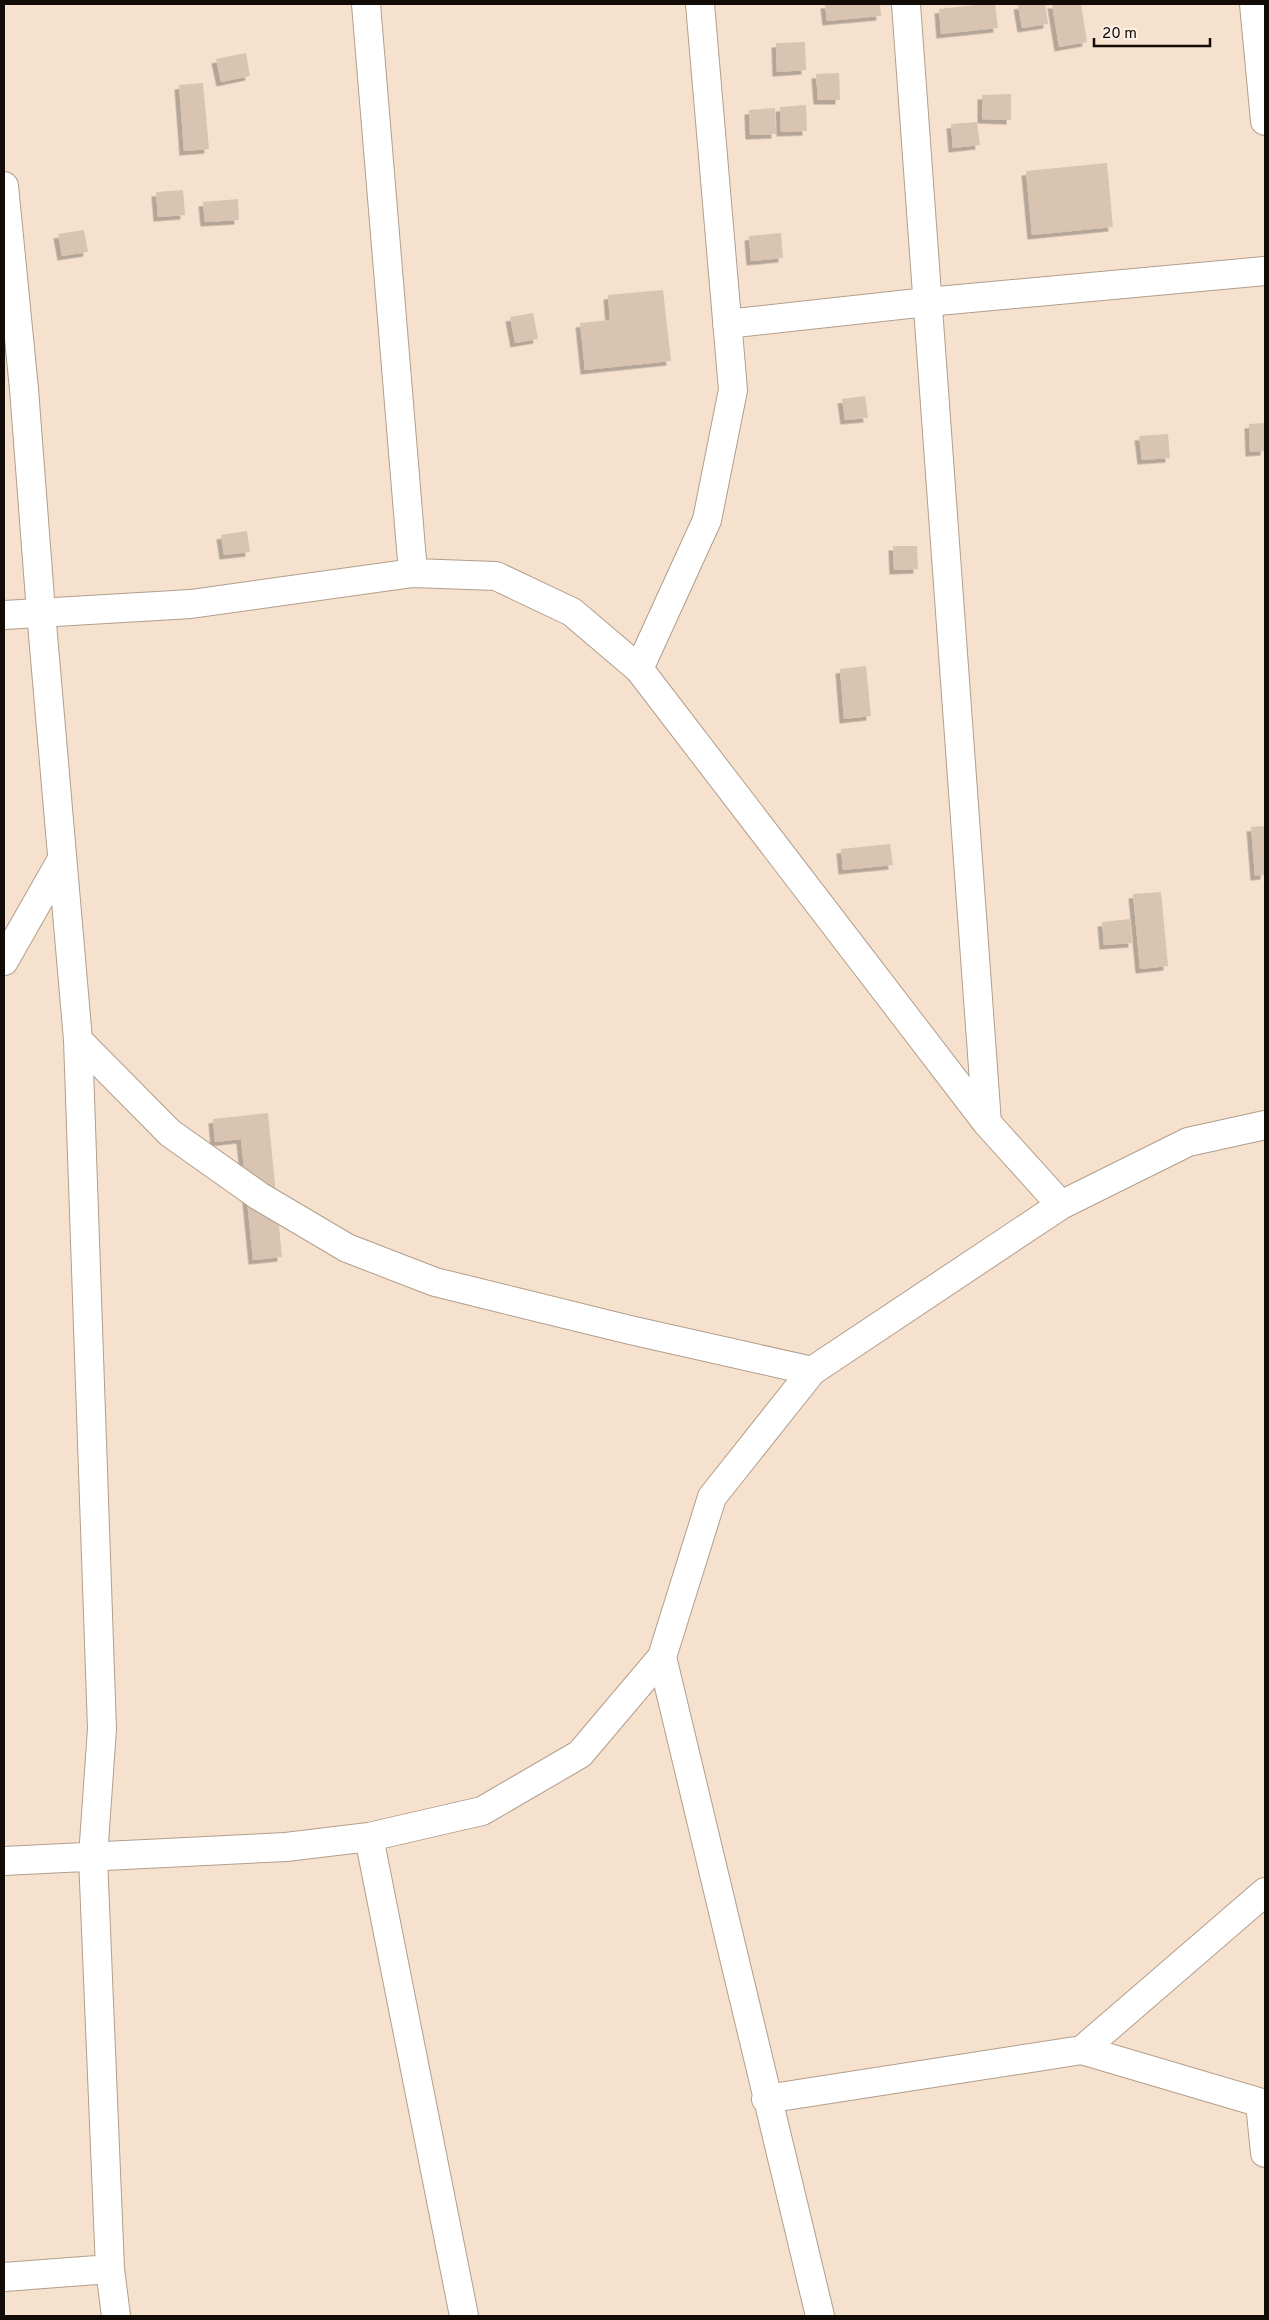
<svg xmlns="http://www.w3.org/2000/svg" width="1269" height="2320" font-family="Overpass,sans-serif">
	<style>
		.building { fill: #d9c3b1; filter: url(#shadow) }
		.lines { fill: none; stroke-linecap: round; stroke-linejoin: round }
		.street-casing { stroke: #b29e8c; stroke-width: 30 }
		.street { stroke: #fff; stroke-width: 28 }
	</style>
	<defs>
		<filter id="shadow"><feDropShadow dx="-4.5" dy="4.5" stdDeviation="0" flood-color="#0004"/></filter>
	</defs>
	<rect width="100%" height="100%" fill="#f6e1ce"/>
	<path class="building" d="M825 4H880L881 16 827 21Z
		M986 4H995L998 28 941 34 939 9Z
		M1027 4H1045L1048 24 1022 28 1018 5Z
		M1052 4H1081L1087 42 1059 47Z
		M805 42 806 70 777 72 776 43Z
		M246 53 250 76 221 82 216 59Z
		M839 73 840 100H818L816 74Z
		M203 83 209 149 184 151 179 85Z
		M1011 94V120L982 119V95Z
		M806 105 807 131 781 132 780 107Z
		M775 108 776 134 750 135 749 110Z
		M977 122 980 145 953 148 951 124Z
		M1107 163 1113 227 1032 235 1026 171Z
		M183 190 185 215 158 217 156 192Z
		M238 199 239 220 205 222 203 202Z
		M84 230 88 252 62 256 58 234Z
		M781 233 783 258 751 261 749 236Z
		M663 290 671 361 585 370 580 323 610 320 608 295Z
		M533 313 538 339 515 343 510 317Z
		M865 396 868 418 845 420 842 399Z
		M1265 423V451L1250 452 1249 424Z
		M1168 434 1170 458 1142 460 1139 436Z
		M247 531 250 552 224 555 221 535Z
		M893 546H917L918 569 894 570Z
		M866 666 871 716 844 719 840 669Z
		M1265 826V875L1255 876 1251 827Z
		M890 844 893 865 843 870 841 849Z
		M1161 892 1168 966 1140 969 1133 894Z
		M1130 919 1133 943 1104 945 1102 922Z
		M268 1113 282 1257 253 1260 241 1139 215 1142 213 1119Z"/>
	<g class="lines">
		<g class="street-casing">
			<path id="street" d="M366 4 413 573
				M906 4 987 1123
				M1254 4 1265 121
				M4 186 24 389 41 612 78 1040 102 1729 93 1857 110 2269 116 2316
				M727 324 927 302 1265 271
				M4 615 191 604 413 573 496 576 572 612 639 669 987 1123 1061 1205
				M639 669 707 520 733 390 700 4
				M4 961 61 861
				M78 1040 170 1133 259 1196 347 1248 435 1282 630 1330 812 1371
				M662 1657 820 2316
				M369 1837 464 2316
				M4 1861 286 1847 369 1837 482 1811 580 1754 662 1657 712 1497 812 1371 1061 1205 1188 1142 1265 1125
				M1082 2050 1265 1892
				M766 2099 1082 2050 1265 2104
				M1260 2103 1265 2153
				M4 2277 110 2269"/>
		</g>
		<use href="#street" class="street"/>
	</g>
	<rect width="1269" height="2320" fill="none" stroke="#120b06" stroke-width="10"/>
	<path d="M1094 38v8h116v-8" fill="none" stroke="#120b06" stroke-width="2.5"/>
	<text x="1102" y="38" font-size="15" fill="#120b06" stroke="#fdf0e4" stroke-width="4" paint-order="stroke">20 m</text>
</svg>
